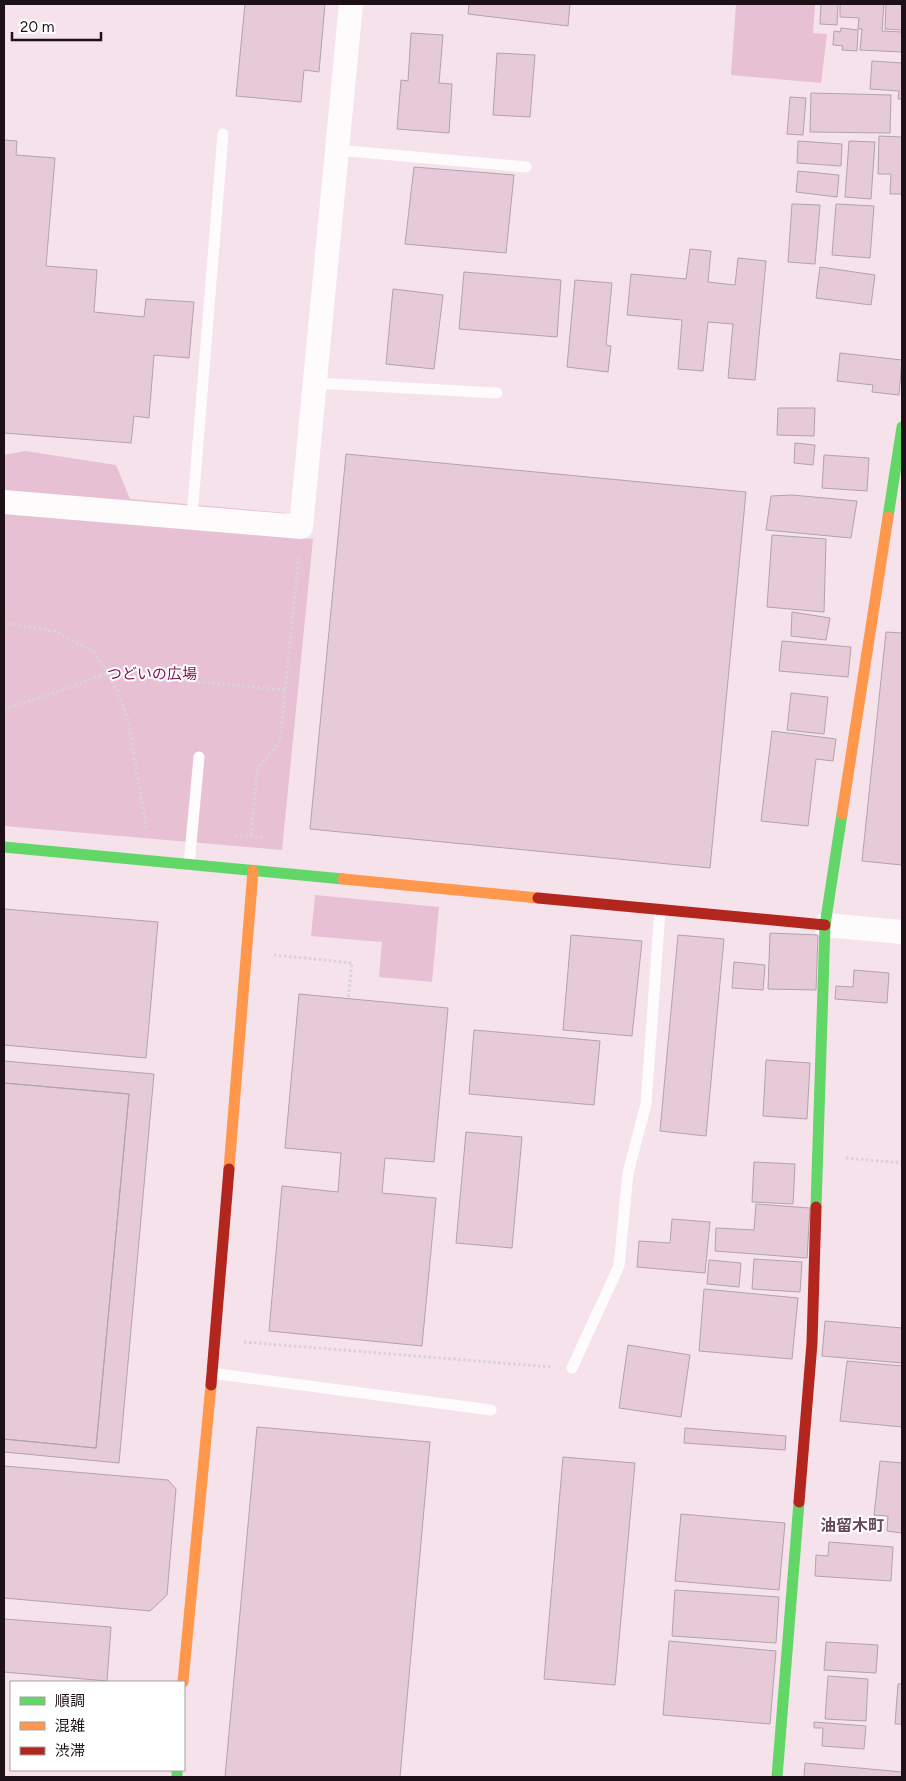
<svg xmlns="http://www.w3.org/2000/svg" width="906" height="1781" font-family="Figtree,'Noto Sans JP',sans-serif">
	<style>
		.green { fill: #e8c0d4 }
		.building { fill: #e6cad8; stroke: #b1a3aa }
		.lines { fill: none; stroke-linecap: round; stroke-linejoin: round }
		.path { stroke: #d9d3d6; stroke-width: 3; stroke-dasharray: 2.5 2.5; stroke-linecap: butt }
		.lane { stroke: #fefbfc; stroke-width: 11 }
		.street { stroke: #fefbfc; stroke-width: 24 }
		.fast { stroke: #63d668; stroke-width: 11 }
		.slow { stroke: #ff974d; stroke-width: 11 }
		.jam { stroke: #b3261e; stroke-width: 11 }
		.labels { text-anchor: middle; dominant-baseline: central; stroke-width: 4; stroke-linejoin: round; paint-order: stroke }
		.park-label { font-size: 15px; fill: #810f59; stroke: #fff }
		.neighbourhood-label { font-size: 16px; font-weight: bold; fill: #664958; stroke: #fff }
	</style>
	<rect width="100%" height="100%" fill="#f5e2eb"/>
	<path class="green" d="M736 4H815L813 33 827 34 821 83 731 75Z
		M25 451 116 465 130 499 286 513 276 536 313 539 282 850 4 826V455Z
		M315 895 439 907 432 982 379 977 382 942 311 936Z"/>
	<path class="building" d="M245 4H325L319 72 304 70 301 102 236 96Z
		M469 4H570L568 26 468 14Z
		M821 4H838L837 25 820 24Z
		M840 4H884L882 31 902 32V52L860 50 862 29H858L859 18 840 17Z
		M886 4H902V30L885 29Z
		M841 28 858 30 857 51 842 50 843 46 833 45 834 31 840 32Z
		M411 33 443 35 439 83 452 84 449 133 397 129 401 80 408 81Z
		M497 53 535 55 530 117 493 115Z
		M872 61 902 63V99H898L899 91 870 89Z
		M811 93 891 95 890 133 810 132Z
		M790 97 806 98 803 135 787 134Z
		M879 136 902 137V194H890L891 174H878Z
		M4 140 17 141 16 155 55 158 46 266 97 270 94 312 144 317 146 299 194 302 189 358 154 355 149 418 134 416 131 443 4 433Z
		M798 141 842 144 841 166 797 163Z
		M849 141 875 142 871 199 845 197Z
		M414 167 514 175 506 253 405 244Z
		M798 171 839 175 837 197 796 192Z
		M792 204 820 205 815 264 788 262Z
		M836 204 874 206 870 258 832 255Z
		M690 249 711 251 708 282 735 285 738 258 766 261 755 380 728 378 733 324 708 322 703 371 678 369 682 320 627 315 631 274 686 279Z
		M820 267 875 275 871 305 816 298Z
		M464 272 561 280 557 337 459 329Z
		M575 280 612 283 606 345 611 346 608 372 567 367Z
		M393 289 443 295 434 369 386 364Z
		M840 353 902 360 899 395 872 392 873 385 837 381Z
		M778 408H815L814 436 777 435Z
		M795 443 815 445 813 465 794 463Z
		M346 454 746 492 710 868 310 829Z
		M824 455 869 458 867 491 822 488Z
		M792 495 857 501 851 538 766 530 771 496Z
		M772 535 826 539 824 612 767 607Z
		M792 612 830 618 826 640 791 636Z
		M886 632 902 633V865L862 861Z
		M782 641 851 647 848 677 779 671Z
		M791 693 828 697 824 734 787 730Z
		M772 731 836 739 833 761 816 759 808 826 761 821Z
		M4 909 158 922 146 1058 4 1045Z
		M770 933 818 935 816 990 768 989Z
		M571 935 642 941 632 1036 563 1030Z
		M678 935 724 939 706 1136 660 1131Z
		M734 962 765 965 763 990 732 988Z
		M854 970 889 973 887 1003 835 999 836 986 853 987Z
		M299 994 448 1008 434 1162 385 1158 382 1193 436 1198 422 1346 269 1331 282 1186 338 1192 341 1153 285 1148Z
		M474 1030 600 1041 594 1105 469 1094Z
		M766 1060 810 1063 807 1119 763 1116Z
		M4 1061 154 1074 119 1463 4 1452V1439L96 1448 129 1094 4 1083Z
		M4 1083 129 1094 96 1448 4 1439Z
		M466 1132 522 1137 512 1248 456 1243Z
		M754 1162 795 1164 793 1204 752 1202Z
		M756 1204 810 1208 807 1258 715 1251 716 1228 754 1230Z
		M672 1219 710 1222 705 1273 637 1267 639 1241 670 1243Z
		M754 1259 802 1262 800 1292 752 1289Z
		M709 1260 741 1263 739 1287 707 1284Z
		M704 1289 798 1298 792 1359 699 1351Z
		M825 1321 902 1328V1363L822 1356Z
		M628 1345 690 1355 681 1417 619 1408Z
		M847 1361 902 1366V1427L840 1421Z
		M257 1427 430 1442 400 1777H225Z
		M685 1428 786 1436 785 1450 684 1443Z
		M563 1457 635 1463 615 1685 544 1679Z
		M880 1461 902 1463V1533L887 1531 888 1516 874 1515Z
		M4 1466 168 1480 176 1489 167 1595 150 1611 4 1598Z
		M681 1514 785 1523 779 1590 675 1581Z
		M829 1542 893 1547 891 1581 815 1576 816 1555 828 1556Z
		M675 1590 779 1597 776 1643 672 1636Z
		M4 1619 111 1627 107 1681 4 1672Z
		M669 1641 776 1651 770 1724 663 1715Z
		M826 1642 878 1645 876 1673 824 1670Z
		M828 1676 868 1679 866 1721 825 1719Z
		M898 1684H902V1724H895Z
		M814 1722 866 1726 864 1749 822 1746 823 1728H814Z
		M805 1763 902 1772V1777H804Z"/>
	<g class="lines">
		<path class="path" d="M4 623 54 631 94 652 118 692 128 720 147 832
			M4 709 72 687 107 673 285 690
			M235 835 263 837
			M251 835 257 770 280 741 299 555
			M274 955 352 963 348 999
			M846 1158 902 1163
			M244 1342 551 1367"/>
		<path class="lane" d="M337 150 526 167
			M315 383 497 393
			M192 517 223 134
			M189 865 199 757
			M572 1368 619 1266 628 1173 646 1104 660 911
			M211 1373 491 1410"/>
		<path class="street" d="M4 502 301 527 351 4
			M825 925 902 932"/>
		<path class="fast" d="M888 517 902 427
			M4 847 343 879
			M816 1207 825 925 842 814
			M177 1770V1777
			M777 1777 799 1502"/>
		<path class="slow" d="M842 814 888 517
			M343 879 538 898
			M229 1169 253 871
			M183 1682 211 1385"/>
		<path class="jam" d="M538 898 825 925
			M211 1385 229 1169
			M799 1502 812 1343 816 1207"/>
	</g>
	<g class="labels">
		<g class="park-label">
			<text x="152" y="674">つどいの広場</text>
		</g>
		<g class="neighbourhood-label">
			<text x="852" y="1525">油留木町</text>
		</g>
	</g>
	<rect width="906" height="1781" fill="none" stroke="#1d1117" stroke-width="10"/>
	<rect x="10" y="1681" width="175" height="90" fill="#ffffff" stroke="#a5a0a2"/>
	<rect x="20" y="1697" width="25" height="8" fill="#63d668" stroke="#a5a0a2"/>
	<text x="55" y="1706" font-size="15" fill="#1d1117">順調</text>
	<rect x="20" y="1722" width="25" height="8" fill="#ff974d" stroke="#a5a0a2"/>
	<text x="55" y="1731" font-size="15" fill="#1d1117">混雑</text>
	<rect x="20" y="1747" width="25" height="8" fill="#b3261e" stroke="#a5a0a2"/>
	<text x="55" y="1756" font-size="15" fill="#1d1117">渋滞</text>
	<path d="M12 32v8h89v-8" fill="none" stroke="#1d1117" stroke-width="2.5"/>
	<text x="20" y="32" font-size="15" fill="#1d1117" stroke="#ffffff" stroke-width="4" paint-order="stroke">20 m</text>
</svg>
